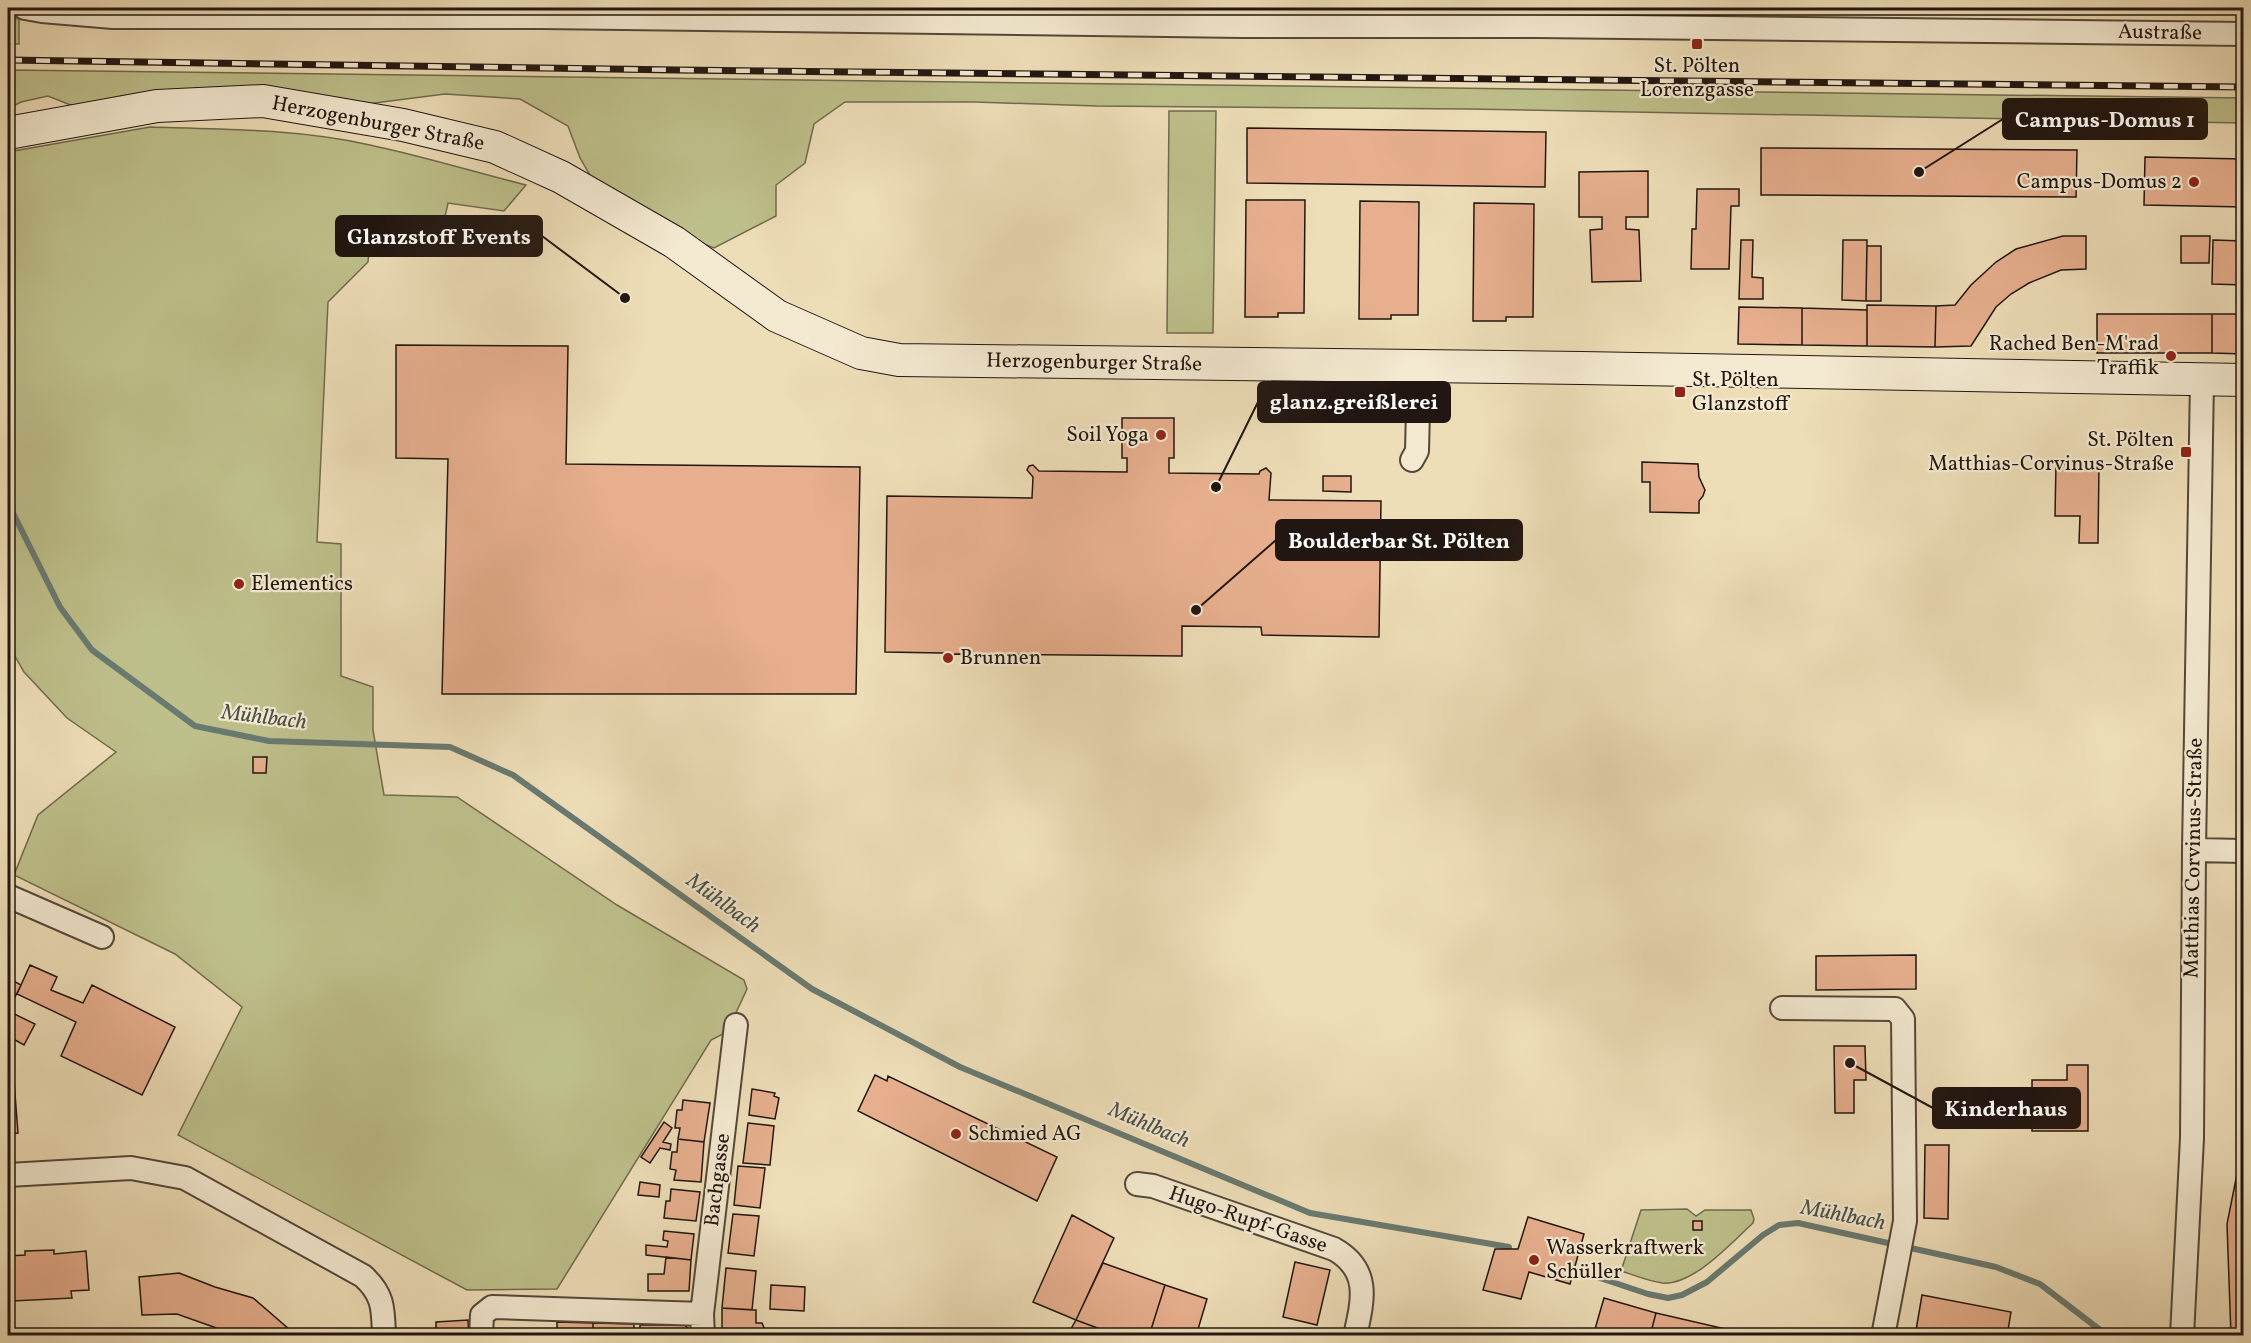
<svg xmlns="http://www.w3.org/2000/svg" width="2251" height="1343" font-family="Vollkorn,serif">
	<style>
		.green { fill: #bec08b; stroke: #706b4e; stroke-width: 1.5 }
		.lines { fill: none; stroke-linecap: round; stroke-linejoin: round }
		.stream { stroke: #697a71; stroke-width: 6 }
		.building { fill: #e7af8e; stroke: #211611; stroke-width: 1.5 }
		.street-casing { stroke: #54483b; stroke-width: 26 }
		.secondary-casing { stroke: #211611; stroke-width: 34 }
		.street { stroke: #f4ead1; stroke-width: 22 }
		.secondary { stroke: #f4ead1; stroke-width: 32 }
		.rail-casing { stroke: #211611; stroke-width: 7 }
		.rail { stroke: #f4ead1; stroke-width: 4.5; stroke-dasharray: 14; stroke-linecap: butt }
		.poi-dot { fill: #8f2418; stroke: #f4ead1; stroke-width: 2 }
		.labels { text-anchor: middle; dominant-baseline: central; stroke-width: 4.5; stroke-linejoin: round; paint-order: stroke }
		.street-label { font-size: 21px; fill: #211611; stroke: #f4ead1 }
		.poi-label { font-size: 21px; fill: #211611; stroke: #f4ead1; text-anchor: start }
		.water-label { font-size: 22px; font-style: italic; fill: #4b5049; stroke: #f4ead1 }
		.leader { fill: none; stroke: #211611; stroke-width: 2 }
		.callout-dot { fill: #211611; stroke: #f4ead1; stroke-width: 2 }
		.callout { fill: #211611; stroke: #211611; stroke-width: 2 }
		.callout-label { font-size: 22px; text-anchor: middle; font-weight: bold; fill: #fff }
	</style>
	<rect width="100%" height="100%" fill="#eedeb8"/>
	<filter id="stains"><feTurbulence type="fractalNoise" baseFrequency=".00333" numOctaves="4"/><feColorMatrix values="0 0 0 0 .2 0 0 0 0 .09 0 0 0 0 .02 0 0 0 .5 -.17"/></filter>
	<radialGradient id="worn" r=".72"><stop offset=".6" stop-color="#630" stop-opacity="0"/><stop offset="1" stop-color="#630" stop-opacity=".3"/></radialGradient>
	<path class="green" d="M8 17 19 19V44H8Z
		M8 70 2243 98 2244 123 1468 109 1097 106 975 102H845L814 124 805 163 776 185V216L714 248 691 239 591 177 580 158 568 126 520 99 445 94 351 106H73L48 96 21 102 8 109Z
		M1169 111H1216L1213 333H1167Z
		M150 127C222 129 298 129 370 145 422 156 474 172 526 185L504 211 448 203 443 226 371 230 368 262 328 302 317 542 341 544V676L373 687V730L384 795 457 797 617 905 744 980 747 989 727 1032 711 1040 557 1289 467 1290 178 1135 242 1007 175 954 14 875 38 815 116 752 67 718 24 672 8 644V152Z
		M1687 1209 1696 1216 1705 1210H1751L1754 1219 1753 1223C1731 1243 1693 1286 1662 1283 1648 1281 1634 1275 1621 1271L1641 1210Z"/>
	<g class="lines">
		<path class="stream" d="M8 503 60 607 92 650 195 726 269 741 450 747 513 775 812 989 960 1067 1310 1213 1509 1247
			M1576 1270 1648 1294 1668 1298 1682 1295 1707 1282 1763 1235 1779 1225 1798 1223 1996 1267 2040 1284 2108 1336"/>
	</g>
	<path class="building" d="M1247 128 1546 132 1545 187 1247 183Z
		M1761 148 2077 150 2076 197 1761 195Z
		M2145 157 2244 159V207L2144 205Z
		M1648 171V217H1626V229L1639 230 1641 281 1592 282 1590 230 1602 229V217H1579V172Z
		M1697 189H1739V206H1731L1729 269H1691L1692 229H1696Z
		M1246 200H1305L1304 313H1278V317H1245Z
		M1360 201 1419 202 1418 315H1391V319H1359Z
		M1474 203 1534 204 1533 317H1506V321H1473Z
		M2063 236H2086V269L2061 270 2029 283 2011 294 1996 307 1971 346 1935 347 1936 306 1955 305 1971 285 1996 262 2016 249Z
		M2181 236H2210L2209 263H2181Z
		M1741 240H1753L1752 277 1763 278V299H1739Z
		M1843 240H1867L1866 301 1842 300Z
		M2213 240 2244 241V285L2212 284Z
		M1867 246H1881V301H1866Z
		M1867 305 1936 306 1935 347 1867 346Z
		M1739 307 1802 308V345L1738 344Z
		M1802 308 1867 310V346L1802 345Z
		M2097 314H2212V353H2097Z
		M2212 314H2244V354L2212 353Z
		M396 345 568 346 566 464 860 467 856 694H442L448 459 396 458Z
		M1122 418H1174V458H1169V473L1259 474 1260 471 1266 468 1271 473 1269 500 1381 501 1379 637 1262 635 1261 627 1182 626V656L955 654 948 658 943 653 885 652 887 496 1032 498 1033 477 1027 470 1029 466 1033 465 1039 471 1127 472V458H1122Z
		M1642 462 1698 464 1699 477 1705 490 1703 496 1699 501V513L1650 512V482H1642Z
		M2056 464 2099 465 2098 543H2079L2080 516H2055Z
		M1323 476H1351V492L1323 491Z
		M253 757H267L266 773H253Z
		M1916 955V989L1816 990V956Z
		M30 965 57 977 51 990 83 1003 92 985 175 1027 142 1095 61 1056 76 1022 17 994Z
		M8 978 21 985 8 1011 35 1024 24 1045 8 1036Z
		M1834 1046H1865L1866 1080H1854V1113H1835Z
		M2067 1065H2088V1131H2032V1080H2067Z
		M875 1075 887 1081 888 1076 1057 1157 1037 1201 858 1111Z
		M8 1081H14L18 1133 8 1134Z
		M752 1089 775 1093 774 1096 779 1098 775 1119 749 1115Z
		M683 1100 710 1103 704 1142 678 1139 680 1128H675L677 1110H682Z
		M664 1122 672 1128 663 1142 671 1144 670 1150 660 1148 650 1163 641 1157Z
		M748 1123 774 1126 770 1165 743 1163Z
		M678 1139 704 1142 701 1182 674 1180 676 1170 670 1169 672 1152H677Z
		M1925 1145H1949L1948 1219 1924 1218Z
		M738 1166 765 1168 760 1208 734 1205Z
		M2244 1173V1336H2231L2227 1224 2237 1174Z
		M640 1182 660 1185 659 1197 638 1195Z
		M671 1189 700 1192 696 1221 664 1218 666 1201H670Z
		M733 1214 759 1216 754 1256 728 1253Z
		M1072 1215 1114 1238 1076 1320 1033 1302Z
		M1528 1217 1584 1234 1570 1284 1529 1272 1521 1299 1483 1290 1495 1249H1518Z
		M1693 1221H1702V1230H1693Z
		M664 1231 694 1234 691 1260 646 1255V1245L667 1247 668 1241 663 1240Z
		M54 1250V1254L86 1251 89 1290 71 1291 72 1298 13 1301V1296H8V1256L25 1255V1251Z
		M666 1257 691 1260 689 1291H648V1274H664Z
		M1295 1262 1330 1270 1317 1325 1283 1317Z
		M1103 1263 1165 1285 1149 1336H1119L1076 1320Z
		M726 1268 756 1271 752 1310 722 1308Z
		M179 1273 215 1287 253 1298 297 1336H239L177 1314 142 1315 139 1277Z
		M771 1285 805 1287 804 1311 770 1309Z
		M1165 1285 1207 1299 1196 1336H1149Z
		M1922 1295 2011 1312 2007 1336H1915Z
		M1604 1298 1656 1313 1650 1336H1593Z
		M722 1308 756 1310V1323H762L765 1330 756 1336H722Z
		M1656 1313 1743 1333 1742 1336H1650Z
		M468 1320 469 1336H436V1322Z
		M1076 1320 1119 1336H1067Z
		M557 1322 593 1323V1336H557Z
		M593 1323 634 1324V1336H593Z
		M640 1325H685L690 1331V1336H640Z"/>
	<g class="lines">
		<g class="street-casing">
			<path id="street" d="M25 8 42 11 113 17H542L1242 26H1537L2244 34
				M1412 460 1417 451 1419 367
				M2194 850 2244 851
				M8 896 102 937
				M1782 1008 1895 1009 1903 1019 1905 1221 1883 1336
				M8 1175 131 1168 185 1178 363 1276C384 1295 383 1309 384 1336
				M1137 1184 1153 1186 1334 1249C1371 1270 1363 1300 1355 1336
				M481 1336 482 1315 492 1307 702 1314
				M703 1336 702 1314 736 1025
				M2182 1336 2192 1138 2194 850 2202 380"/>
		</g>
		<g class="secondary-casing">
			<path id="secondary" d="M8 133 157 106 263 101 403 125 495 147 561 177 674 242 777 316 861 353 899 360 1581 368 2244 380"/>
		</g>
		<use href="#street" class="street"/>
		<use href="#secondary" class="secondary"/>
		<g class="rail-casing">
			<path id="rail" d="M8 60 677 70 2244 87"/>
		</g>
		<use href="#rail" class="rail"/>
	</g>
	<g class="poi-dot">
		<rect x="1691" y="38" width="12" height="12" rx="3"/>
		<circle cx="2194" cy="182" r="6"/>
		<circle cx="2171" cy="356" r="6"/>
		<rect x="1674" y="386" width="12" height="12" rx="3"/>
		<circle cx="1161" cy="435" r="6"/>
		<rect x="2180" y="446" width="12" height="12" rx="3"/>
		<circle cx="239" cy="584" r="6"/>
		<circle cx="948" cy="658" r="6"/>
		<circle cx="956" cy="1134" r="6"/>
		<circle cx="1534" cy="1260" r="6"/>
	</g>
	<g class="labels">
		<g class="street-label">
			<text transform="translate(2160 33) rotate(1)">Austraße</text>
			<text transform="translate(378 124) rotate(11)">Herzogenburger Straße</text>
			<text transform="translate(1094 363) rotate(1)">Herzogenburger Straße</text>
			<text transform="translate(2194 858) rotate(-89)">Matthias Corvinus-Straße</text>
			<text transform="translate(718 1180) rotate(-83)">Bachgasse</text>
			<text transform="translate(1248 1220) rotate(19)">Hugo-Rupf-Gasse</text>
		</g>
		<g class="poi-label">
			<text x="1697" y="66" text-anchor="middle">St. Pölten<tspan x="1697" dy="24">Lorenzgasse</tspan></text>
			<text x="2182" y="182" text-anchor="end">Campus-Domus 2</text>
			<text x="2159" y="344" text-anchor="end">Rached Ben-M'rad<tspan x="2159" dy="24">Traffik</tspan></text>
			<text x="1692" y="380">St. Pölten<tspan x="1692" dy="24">Glanzstoff</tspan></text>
			<text x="1149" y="435" text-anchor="end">Soil Yoga</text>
			<text x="2174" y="440" text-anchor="end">St. Pölten<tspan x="2174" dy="24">Matthias-Corvinus-Straße</tspan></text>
			<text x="251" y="584">Elementics</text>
			<text x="960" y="658">Brunnen</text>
			<text x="968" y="1134">Schmied AG</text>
			<text x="1546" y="1248">Wasserkraftwerk<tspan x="1546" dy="24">Schüller</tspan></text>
		</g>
		<g class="water-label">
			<text transform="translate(264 718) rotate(7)">Mühlbach</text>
			<text transform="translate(723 904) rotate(36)">Mühlbach</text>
			<text transform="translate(1149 1126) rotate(23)">Mühlbach</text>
			<text transform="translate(1843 1216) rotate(11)">Mühlbach</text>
		</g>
	</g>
	<path class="leader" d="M1919 172L2003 119M625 298L542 236M1216 487L1258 402M1196 610L1276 540M1850 1063L1933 1108"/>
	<g class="callout-dot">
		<circle cx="1919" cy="172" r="6"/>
		<circle cx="625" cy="298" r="6"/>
		<circle cx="1216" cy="487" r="6"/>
		<circle cx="1196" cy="610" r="6"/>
		<circle cx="1850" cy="1063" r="6"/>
	</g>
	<g class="callout">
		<rect x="2003" y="99" width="204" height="40" rx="6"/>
		<rect x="336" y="216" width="206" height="40" rx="6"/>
		<rect x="1258" y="382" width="192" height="40" rx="6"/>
		<rect x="1276" y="520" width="246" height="40" rx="6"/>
		<rect x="1933" y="1088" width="147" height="40" rx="6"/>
	</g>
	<g class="callout-label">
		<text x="2105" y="127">Campus-Domus 1</text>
		<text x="439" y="244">Glanzstoff Events</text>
		<text x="1354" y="409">glanz.greißlerei</text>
		<text x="1399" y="548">Boulderbar St. Pölten</text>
		<text x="2006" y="1116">Kinderhaus</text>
	</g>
	<rect width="2251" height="1343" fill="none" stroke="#eedeb8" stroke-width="30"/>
	<rect x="9" y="9" width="2233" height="1325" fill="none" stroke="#211611" stroke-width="3"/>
	<rect x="15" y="15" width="2221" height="1313" fill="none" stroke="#211611" stroke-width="1.5"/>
	<rect width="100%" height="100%" filter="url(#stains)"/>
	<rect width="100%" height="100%" fill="url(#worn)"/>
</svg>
